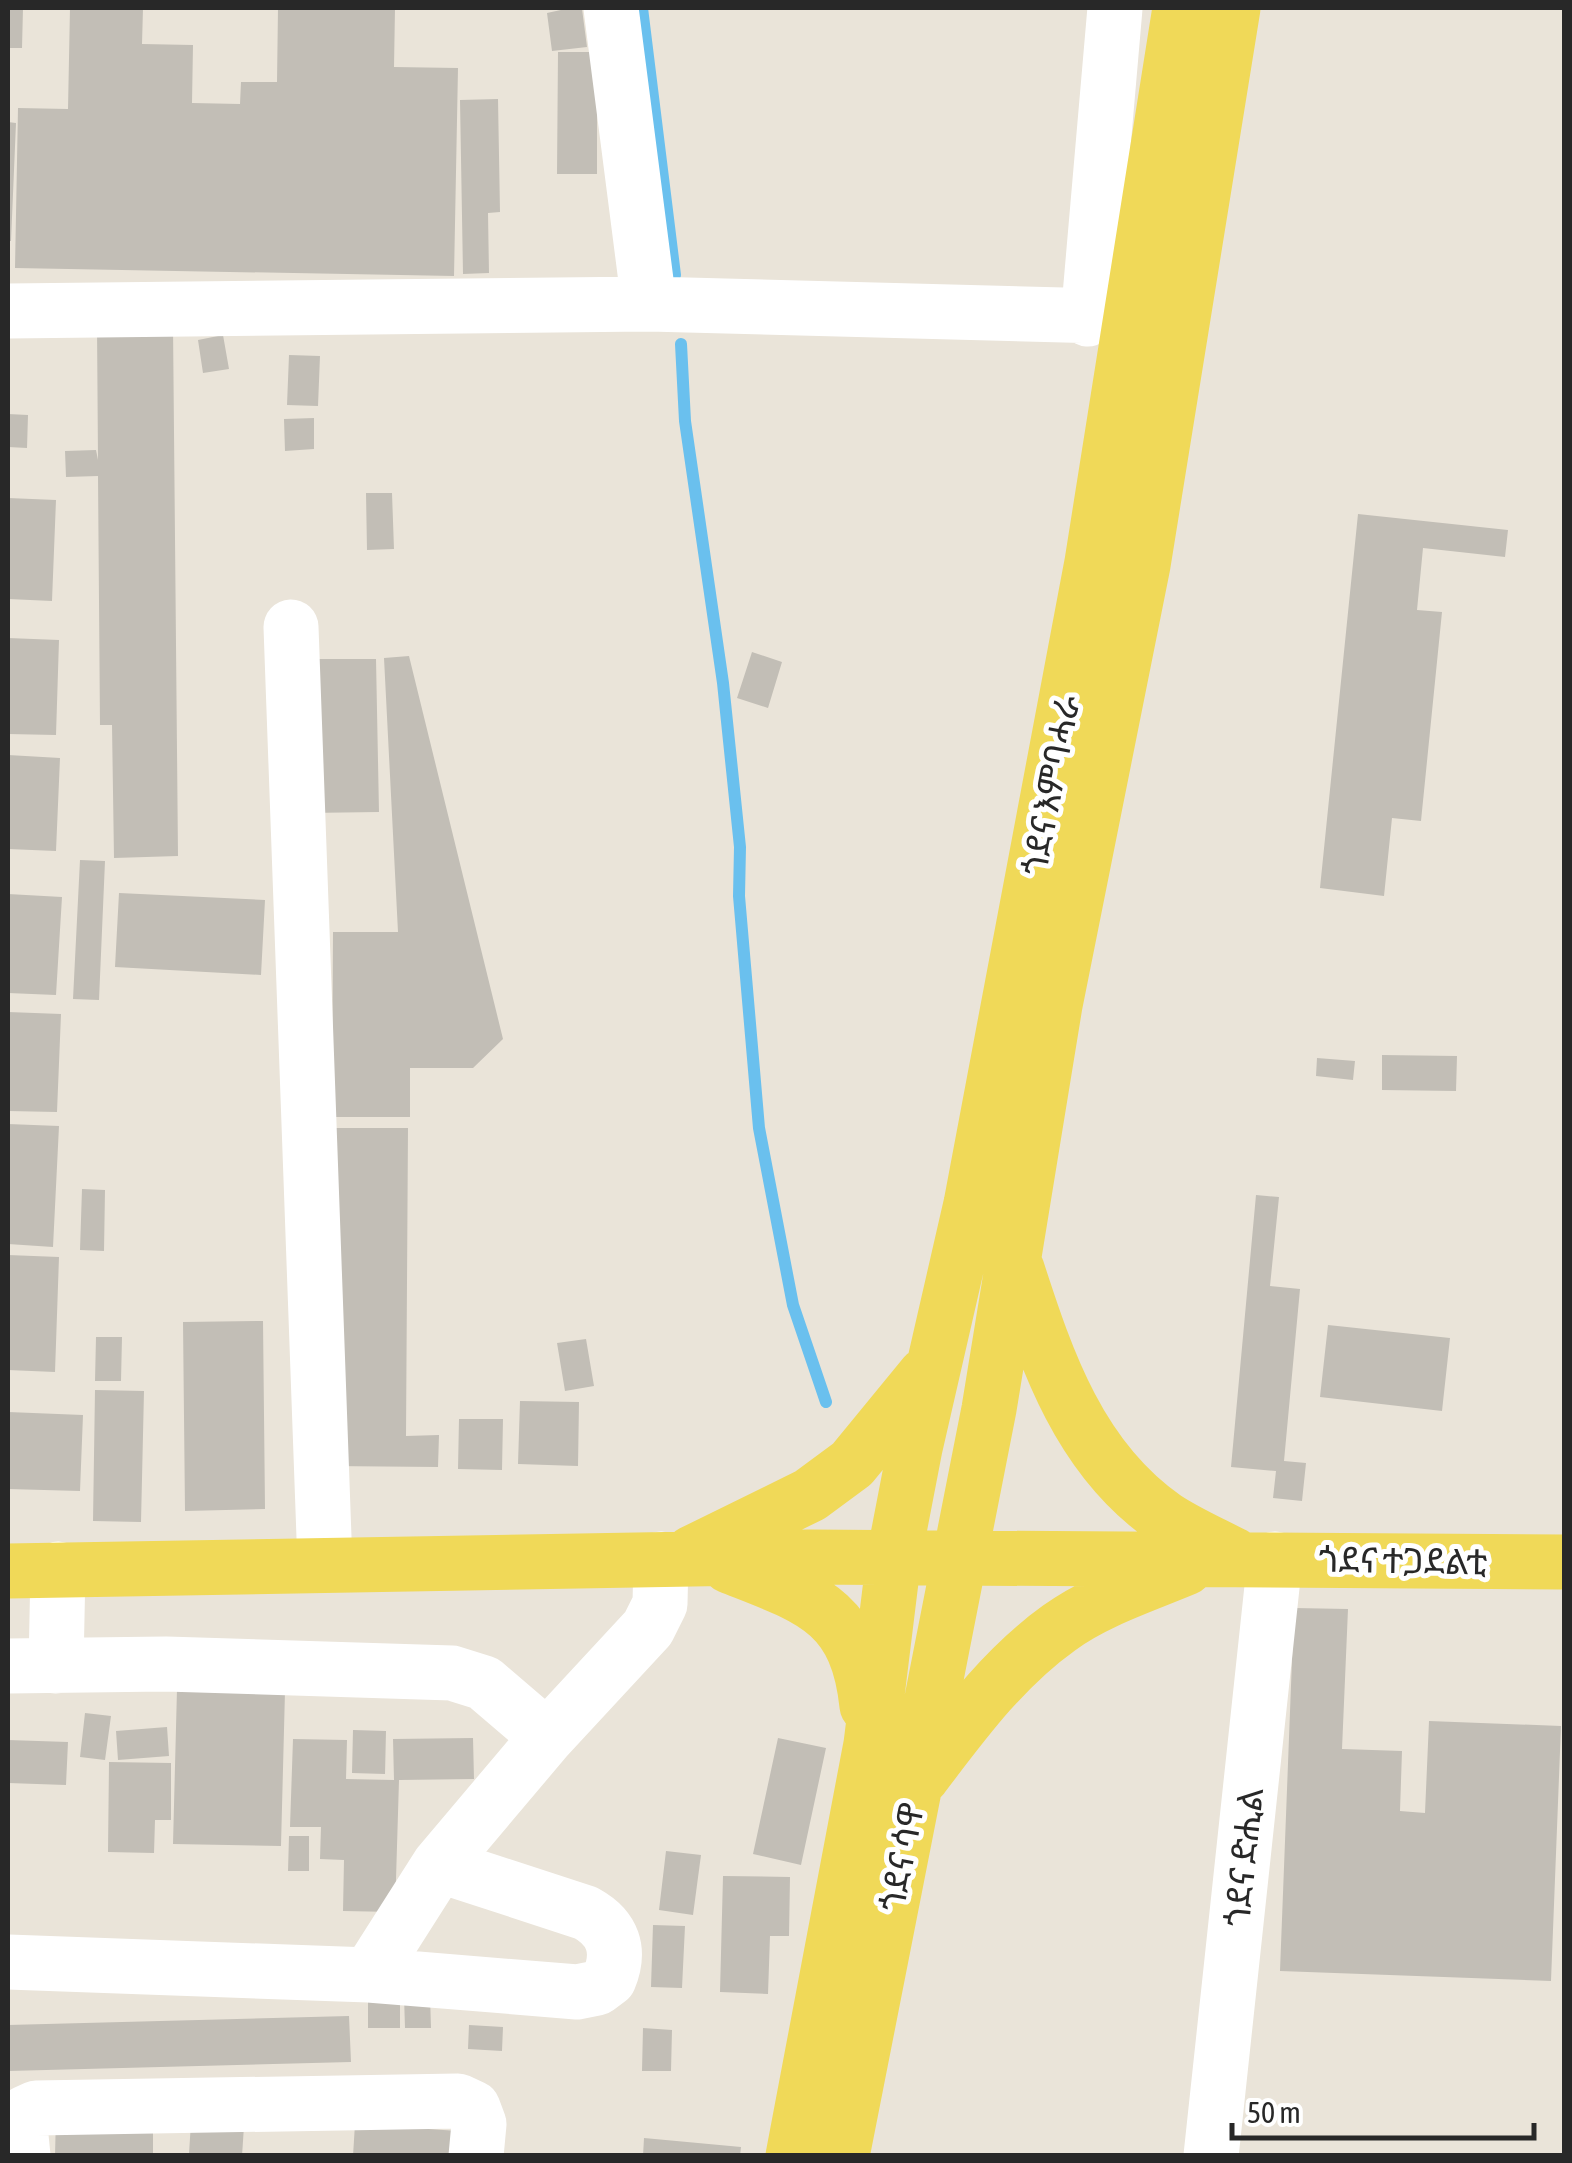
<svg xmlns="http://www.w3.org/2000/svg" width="1572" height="2163" font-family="'Asap Condensed','Noto Sans Ethiopic',sans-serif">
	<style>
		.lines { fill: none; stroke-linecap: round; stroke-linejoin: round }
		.stream { stroke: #6ac0ee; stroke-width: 12 }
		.building { fill: #c2beb6 }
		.minor { stroke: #fff; stroke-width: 55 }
		.major { stroke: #f0d958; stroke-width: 55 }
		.labels { text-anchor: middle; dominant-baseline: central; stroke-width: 10; stroke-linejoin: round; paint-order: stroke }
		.street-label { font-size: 35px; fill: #282828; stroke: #fff }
	</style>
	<rect width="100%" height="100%" fill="#eae4d9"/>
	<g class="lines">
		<path class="stream" d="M642 8 675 275
			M681 344 685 421 723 683 740 847 739 896 759 1128 793 1305 826 1402"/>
	</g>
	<path class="building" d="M8 8H23L22 48H8Z
		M70 8H143L142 44 193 45 192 103 240 104 241 82H277L278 8H395L394 67 458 68 454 276 15 268 18 108 68 109Z
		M570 8 582 9 587 47 552 51 547 13Z
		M558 52H597V174H557Z
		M498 99 500 212 488 213 489 273 463 274 460 100Z
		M8 122 16 123 11 241H8Z
		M97 326H173L178 856 114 858 112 725H100L98 476 66 477 65 451 96 450 98 460Z
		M223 335 229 369 203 373 198 340Z
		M289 355 320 356 318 406 287 405Z
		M8 414 28 415 27 448 8 447Z
		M314 418V449L285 451 284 419Z
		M366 493H392L394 549 367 550Z
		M8 498 56 500 52 601 8 599Z
		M1358 514 1508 530 1505 557 1423 548 1417 610 1442 612 1421 821 1392 818 1384 896 1320 888Z
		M8 638 59 640 56 735 8 734Z
		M752 652 782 662 768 708 737 698Z
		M409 656 503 1039 473 1068H410V1117H332L333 932H398L384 658Z
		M304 659H376L379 812 307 813Z
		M8 755 60 758 56 851 8 849Z
		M80 860 105 861 99 1000 73 999Z
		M119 893 265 900 261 975 115 967Z
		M8 894 62 897 56 995 8 993Z
		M8 1012 61 1014 57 1112 8 1111Z
		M1382 1055 1457 1056 1456 1091 1382 1090Z
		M1317 1058 1355 1061 1353 1080 1316 1076Z
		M8 1124 59 1126 53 1247 8 1244Z
		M332 1128H408L406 1436 439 1435 438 1467 329 1466Z
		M82 1189 105 1190 104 1251 80 1250Z
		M1256 1195 1279 1197 1270 1286 1300 1289 1284 1461 1306 1463 1302 1501 1273 1498 1276 1471 1231 1467Z
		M8 1255 59 1257 55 1372 8 1370Z
		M263 1321 265 1509 185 1511 183 1322Z
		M1328 1325 1450 1338 1442 1411 1320 1397Z
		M96 1337H122L121 1381H95Z
		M586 1339 594 1386 565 1391 557 1343Z
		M95 1390 144 1391 141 1522 93 1521Z
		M520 1401 579 1402 578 1466 518 1464Z
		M8 1412 83 1415 80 1491 8 1489Z
		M459 1419H503L502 1470 458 1469Z
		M1294 1608 1348 1609 1342 1749 1402 1751 1400 1811 1425 1813 1429 1721 1561 1726 1551 1981 1280 1971Z
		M177 1689 285 1691 281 1846 173 1844Z
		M85 1713 111 1716 105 1760 80 1757Z
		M167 1727 169 1756 118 1760 116 1731Z
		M353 1730 386 1731 385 1774 352 1773Z
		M473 1738 474 1779 399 1780 395 1912 343 1911 344 1860 320 1859 321 1827H290L293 1739 347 1740 346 1779 394 1780 393 1739Z
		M778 1738 826 1748 801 1865 753 1854Z
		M8 1740 68 1742 66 1785 8 1783Z
		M109 1762 171 1763V1820H155L154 1853 108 1852Z
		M289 1836H309V1871H288Z
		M666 1851 701 1855 693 1915 659 1910Z
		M723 1876 790 1877 789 1936H770L768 1994 720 1992Z
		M653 1925 685 1926 682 1988 651 1987Z
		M368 1996H400V2028H368Z
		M404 1996H430L431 2028H405Z
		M349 2016 351 2062 8 2071V2025Z
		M469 2025 503 2027 502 2051 468 2049Z
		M643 2028 672 2030 671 2071H642Z
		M56 2116 153 2117V2156H55Z
		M191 2122 244 2126 242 2156 189 2154Z
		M355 2124 458 2131 456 2156H353Z
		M644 2138 741 2147 740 2156H643Z"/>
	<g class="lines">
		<path class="minor" d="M611 8 649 304
			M8 311 649 304 1179 318
			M1088 319 1115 8
			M291 627 325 1565
			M8 1666 166 1664 452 1673 484 1683 547 1737
			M56 1666 58 1569
			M8 1962 369 1975 577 1992 597 1988 609 1979C621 1950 613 1928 586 1913L439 1865
			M369 1975 439 1865 547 1737 648 1628 660 1604 661 1559
			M23 2156 20 2126 25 2113 36 2108 458 2101 473 2108 479 2124 476 2156
			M1211 2156 1275 1559"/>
		<path class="major" d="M1017 1269C1047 1362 1080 1459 1165 1518 1186 1532 1211 1543 1234 1555
			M692 1553 810 1495 852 1464 925 1375
			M729 1566C810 1598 857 1610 867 1706
			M8 1571 809 1557 1564 1562
			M922 1777C963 1723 1003 1668 1059 1628 1096 1601 1143 1586 1186 1568
			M793 2156 871 1744 894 1557 915 1448 971 1204 1092 562 1180 8
			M842 2156 989 1409 1055 1005 1143 565 1233 8"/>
	</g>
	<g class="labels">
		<g class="street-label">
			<text transform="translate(1050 785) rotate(-79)">ጎደና እምባሓራ</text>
			<text transform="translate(1403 1560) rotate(1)">ጎደና ተጋደልቲ</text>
			<text transform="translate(901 1857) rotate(-79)">ጎደና ሳዋ</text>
			<text transform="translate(1243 1857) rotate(-84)">ጎደና ድሒል</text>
		</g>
	</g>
	<rect width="1572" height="2163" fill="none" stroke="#282828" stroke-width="20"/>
	<path d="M1232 2123v15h302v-15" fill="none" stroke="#282828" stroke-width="5"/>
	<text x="1247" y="2123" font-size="30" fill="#282828" stroke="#ffffff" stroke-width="8" paint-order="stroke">50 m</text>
</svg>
